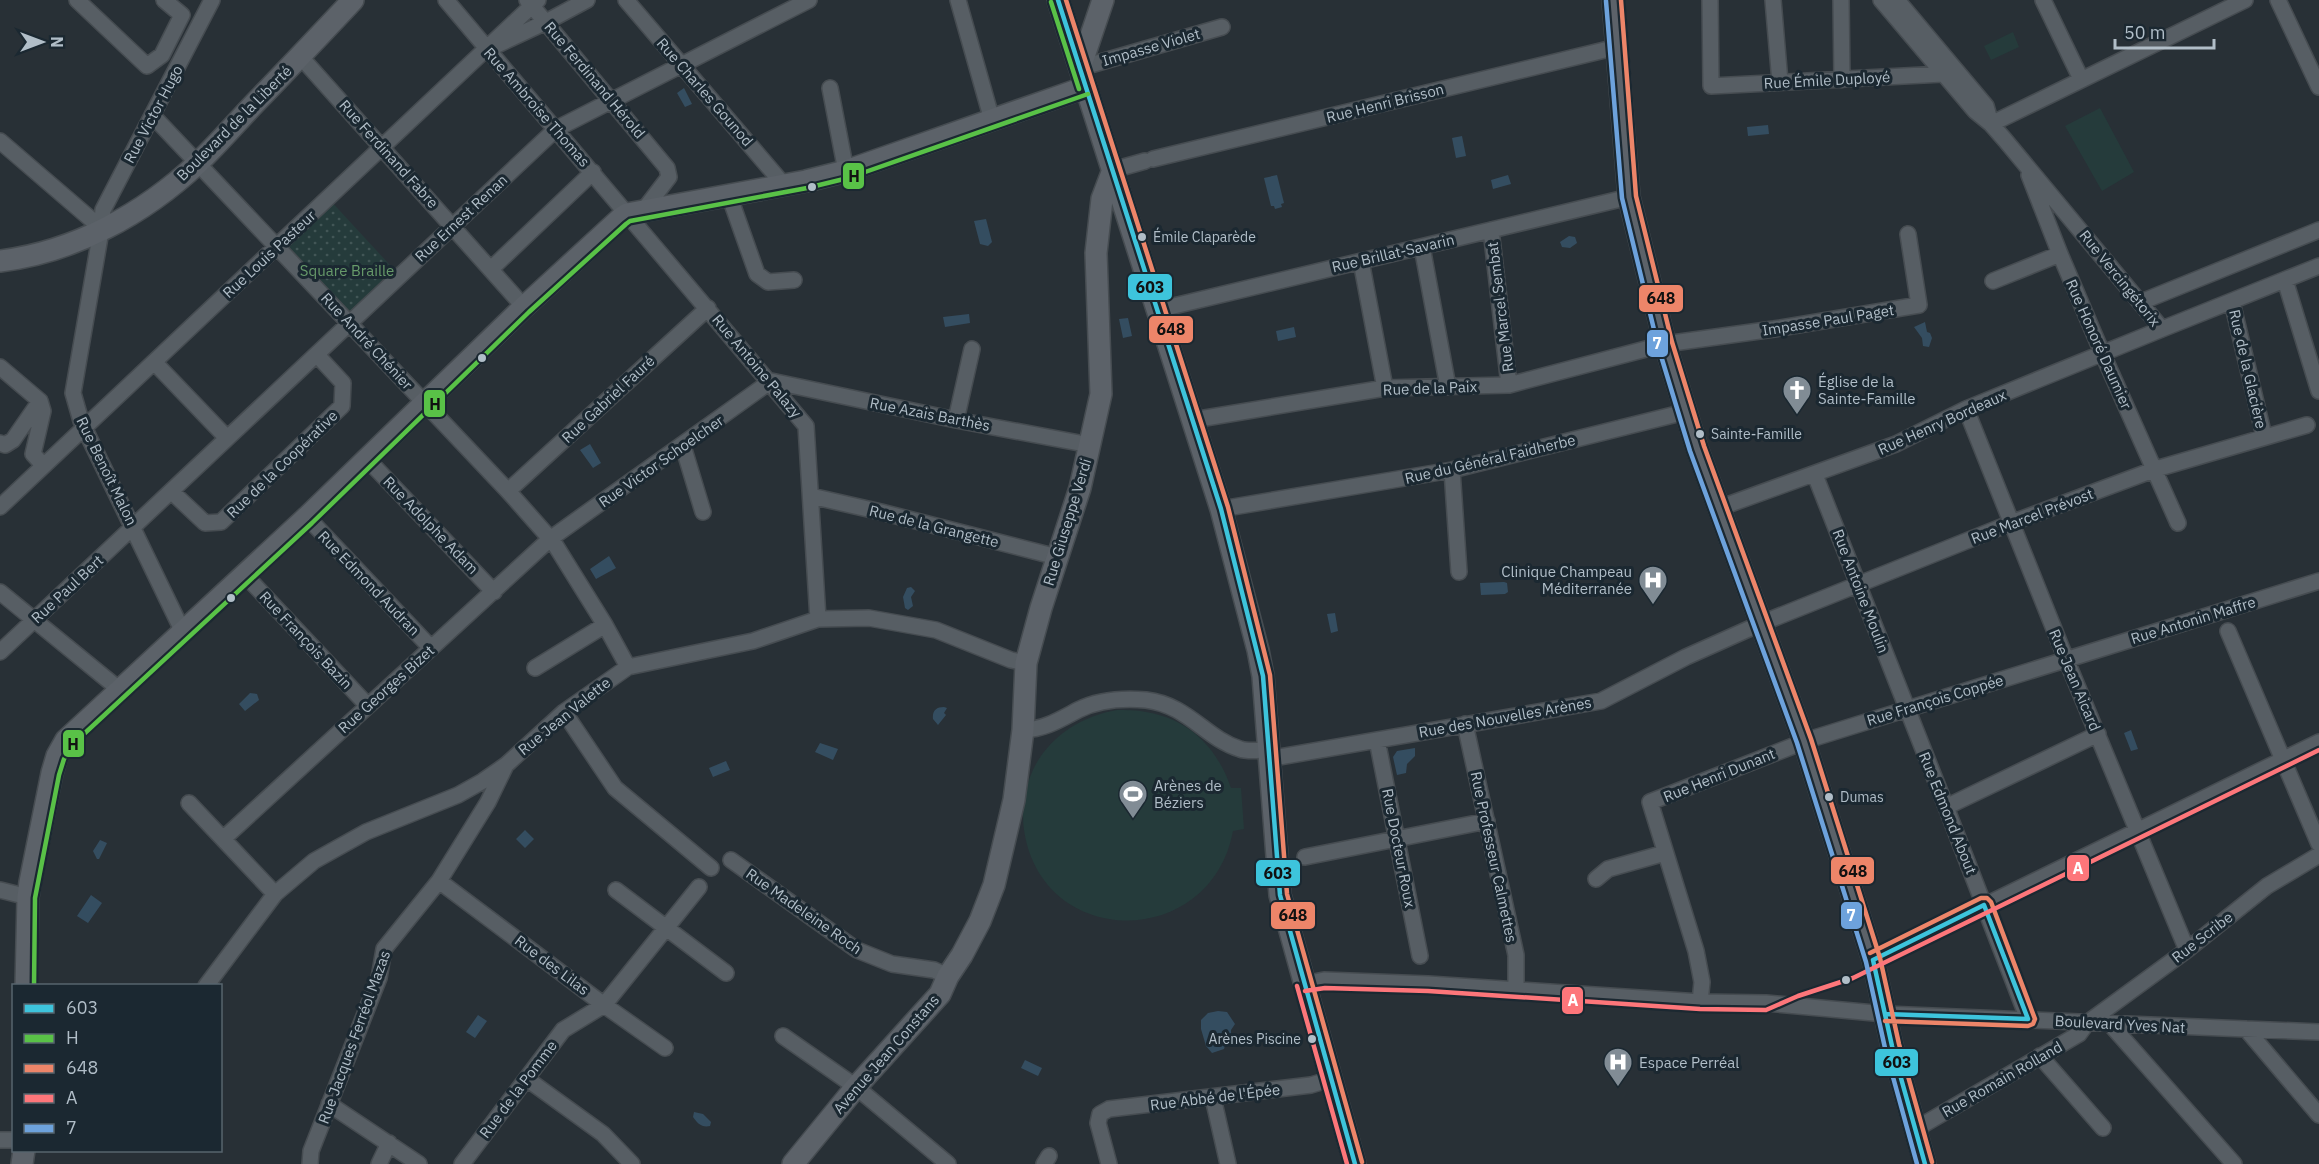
<svg xmlns="http://www.w3.org/2000/svg" width="2319" height="1164" font-family="'IBM Plex Sans',sans-serif">
	<style>
		.grass { fill: #253b3b }
		.garden { fill: url(#garden-dots) }
		.water { fill: #344d60 }
		.lines { fill: none; stroke-linecap: round; stroke-linejoin: round }
		.street-casing { stroke: #464c51; stroke-width: 18 }
		.secondary-casing { stroke: #464c51; stroke-width: 24 }
		.street { stroke: #575e64; stroke-width: 15 }
		.secondary { stroke: #5c6269; stroke-width: 21 }
		.bus-1-casing { stroke: #1b2831; stroke-width: 9 }
		.bus-2-casing { stroke: #1b2831; stroke-width: 9 }
		.bus-3-casing { stroke: #1b2831; stroke-width: 9 }
		.bus-4-casing { stroke: #1b2831; stroke-width: 9 }
		.bus-5-casing { stroke: #1b2831; stroke-width: 9 }
		.bus-1 { stroke: #3dc4dc; stroke-width: 4.5 }
		.bus-2 { stroke: #59c247; stroke-width: 4.5 }
		.bus-3 { stroke: #ed8569; stroke-width: 4.5 }
		.bus-4 { stroke: #fd767a; stroke-width: 4.5 }
		.bus-5 { stroke: #6da2dc; stroke-width: 4.5 }
		.bus-dot { fill: #b1bec8; stroke: #1b2831; stroke-width: 2 }
		.labels { text-anchor: middle; dominant-baseline: central; stroke-width: 6; stroke-linejoin: round; paint-order: stroke }
		.bus-label { font-size: 14px; fill: #b1bec8; stroke: #1b2831; text-anchor: start }
		.street-label { font-size: 15px; fill: #b1bec8; stroke: #1b2831 }
		.park-label { font-size: 15px; fill: #679a6a; stroke: #1b2831 }
		.poi-label { font-size: 15px; fill: #b1bec8; stroke: #1b2831; text-anchor: start }
		.line-badge { stroke: #1b2831; stroke-width: 2 }
		.badge-label { font-size: 16px; text-anchor: middle; font-weight: bold; fill: #fff }
		.pale-badge-label { font-size: 16px; text-anchor: middle; font-weight: bold; fill: #111 }
	</style>
	<defs>
		<pattern id="garden-dots" width="8" height="8" patternUnits="userSpaceOnUse" patternTransform="scale(1.5)"><rect width="8" height="8" fill="#253b3b"/><path d="M2 2h.1M6 6h.1" fill="none" stroke="#425656" stroke-width="1.8" stroke-linecap="round"/></pattern>
	</defs>
	<rect width="100%" height="100%" fill="#283036"/>
	<path class="grass" d="M2013 32 2019 47 1991 60 1984 46Z
		M2100 108 2134 172 2102 191 2065 126Z
		M1117 710C1173 708 1213 735 1231 788H1241L1244 829 1233 831C1211 950 1042 951 1024 830 1021 808 1025 784 1036 764 1053 734 1083 716 1117 710Z"/>
	<path class="garden" d="M328 198 400 276 350 324 276 246Z"/>
	<path class="water" d="M684 88 692 104 685 107 677 93Z
		M1768 125 1769 134 1748 136 1747 127Z
		M1462 136 1466 156 1456 158 1452 138Z
		M1277 175 1284 203 1281 204 1282 207 1275 209 1274 206H1271L1264 178Z
		M1508 175 1511 184 1493 189 1491 180Z
		M986 219 992 242 988 246 980 244 974 221Z
		M1569 236 1575 237 1577 243 1570 248 1562 247 1560 242Z
		M969 314 970 323 945 327 943 317Z
		M1128 318 1132 336 1123 338 1119 319Z
		M1925 322 1927 332 1930 333 1932 338 1929 347 1923 346 1922 338 1914 327Z
		M1294 327 1296 337 1278 341 1276 331Z
		M590 444 601 463 593 468 580 450Z
		M609 556 616 568 596 579 590 569Z
		M1504 582 1507 583 1508 592 1505 594 1481 595 1480 583Z
		M911 587 915 591 911 597 913 606 908 610 905 608 903 597 907 588Z
		M1335 613 1338 631 1331 633 1327 614Z
		M250 693 257 694 259 700 245 711 239 704Z
		M944 707 947 708 944 713 946 715 938 725 933 719C932 711 936 707 944 707Z
		M2131 730 2138 749 2131 751 2124 733Z
		M820 743 838 749 833 760 815 752Z
		M1415 748V756L1407 764 1406 773 1397 775 1393 757 1397 751Z
		M726 761 730 770 713 777 709 768Z
		M525 830 534 839 525 848 516 839Z
		M100 840 107 843 99 859H97L93 851Z
		M91 895 102 903 88 923 77 916Z
		M1218 1011 1227 1012 1235 1024 1231 1030V1042H1226L1224 1049 1212 1053 1206 1046 1201 1029V1020L1208 1013Z
		M478 1015 487 1021 475 1038 466 1032Z
		M1025 1060 1042 1068 1038 1076 1021 1068Z
		M694 1112 703 1114 711 1122 710 1126C702 1128 697 1123 693 1117Z"/>
	<g class="lines">
		<g class="street-casing">
			<path id="street" d="M77 0 147 66 162 55 182 15 164 0
				M446 0 806 426 818 619
				M527 0 667 168 669 177 643 211
				M626 0 784 185
				M958 0 992 120
				M1710 0 1711 86 1943 74
				M1773 0 1780 82
				M1841 0 1842 80
				M1881 0 1975 111 1991 124 2005 140 2162 329 2319 266
				M1897 0 1986 106 1991 124
				M2043 0 2081 79
				M2278 0 2319 87
				M497 45 546 22 587 0
				M300 56 524 307
				M1080 68 1222 27
				M830 88 846 171
				M152 115 508 491 554 543 605 625 628 667
				M1991 124 2245 0
				M0 141 93 221 101 231
				M1153 159 1617 47
				M1113 170 1145 161
				M2029 175 2060 254 2100 348 2178 523
				M729 195 757 274 768 282 794 280
				M1491 230 1509 385
				M1422 247 1448 387
				M1361 261 1385 388
				M491 269 593 172
				M2285 280 2319 391
				M1993 281 2060 254
				M2141 302 2319 230
				M2232 302 2264 436
				M1157 310 1629 197
				M155 363 227 438
				M0 367 40 401 43 411 33 454 43 465
				M1966 409 2066 659 2187 950
				M956 420 972 349
				M1193 420 1385 388 1509 385 1665 344 1774 329 1919 305 1908 234
				M0 443 5 445 13 440 40 401
				M683 446 703 512
				M367 459 494 592
				M1452 470 1459 572
				M1815 475 1946 807 2028 1019
				M508 491 708 308
				M172 492 205 523 221 522 342 406 343 383 317 355
				M811 496 881 512 1057 557
				M0 507 538 0
				M1719 508 1896 444 1966 409 2162 329
				M1221 509 1452 470 1685 412
				M307 517 431 648
				M245 575 368 706
				M0 592 120 690
				M2228 631 2319 844
				M183 632 81 421 73 393 101 231 103 210 212 0
				M0 652 556 129 809 0
				M535 668 605 625
				M564 712 615 788 711 868
				M1465 724 1516 955V991
				M1023 730C1045 729 1059 720 1078 710 1100 699 1123 698 1146 700 1188 705 1205 738 1240 749 1248 752 1259 750 1268 750
				M1377 740 1420 956
				M1268 759 1601 701 1686 657 1762 623 2011 523 2156 469 2307 425
				M189 803 275 894
				M1946 807 2098 734
				M223 839 550 539 771 381 956 420 1090 445
				M1305 857 1487 821
				M731 860 857 950 892 964 934 970 948 976
				M1596 879 1608 869 1665 853
				M439 881 604 1005 665 1048
				M0 890 28 897
				M616 890 726 973
				M1873 960 2319 742
				M1304 984 1324 980 1428 984 1700 1002 1766 1003 1885 1014 2319 1032
				M206 986 275 894 314 861 366 832 458 795 483 781 506 765 564 712 628 667 753 641 818 619 869 618 936 630 1011 660 1026 663
				M1700 1002 1702 982 1696 951 1650 802 1811 739 2319 581
				M2111 1025 2234 1164
				M2246 1029 2319 1115
				M783 1036 856 1087 948 1164
				M2040 1056 2103 1128
				M527 1079 603 1134 632 1164
				M1213 1098 1228 1164
				M329 1104 419 1164
				M1914 1130 2079 1034 2087 1023 2187 950 2267 886 2319 855
				M0 1140H14
				M310 1164 311 1151 379 978 384 949 439 881 488 802 506 765
				M379 1164 389 1143
				M462 1164 563 1030 604 1005 699 887
				M1044 1164 1049 1156
				M1109 1164 1098 1123 1100 1114 1109 1109 1311 1085 1331 1079"/>
		</g>
		<g class="secondary-casing">
			<path id="secondary" d="M1058 0 1221 509 1258 650 1263 676 1280 895 1355 1164
				M1613 0 1629 197 1665 344 1697 448 1804 741 1873 960 1892 1046 1925 1164
				M1080 68 1103 0
				M0 261C74 252 144 214 198 163 218 144 236 123 255 103 288 69 320 35 353 0
				M26 986 28 897 30 882 52 773 57 756 66 740 307 517 524 307 621 218 627 214 806 181 846 171 1086 87
				M22 1164 24 1150
				M793 1164 856 1087 940 994 948 976 962 955 980 921 994 885 1014 800 1023 730 1026 663 1041 608 1080 488 1101 394 1096 253 1102 199 1113 170"/>
		</g>
		<use href="#street" class="street"/>
		<use href="#secondary" class="secondary"/>
		<g class="bus-1-casing">
			<path id="bus-1" d="M1058 0 1221 509 1263 676 1280 895 1355 1164
				M1984 905 2028 1019
				M1873 960 1892 1046 1925 1164
				M1873 960 1984 905
				M1885 1014 2028 1019"/>
		</g>
		<g class="bus-2-casing">
			<path id="bus-2" d="M1051 2 1079 89
				M34 986 35 898 59 775 64 759 72 745 312 523 529 312 626 224 630 221 807 188 848 178 1088 94"/>
		</g>
		<g class="bus-3-casing">
			<path id="bus-3" d="M1066 0 1228 507 1270 675 1287 894 1362 1162
				M1621 0 1636 196 1672 342 1704 446 1811 739 1880 958 1899 1044 1932 1162
				M1870 953 1981 898H1987L1991 902 2035 1019 2033 1024 2028 1026 1885 1021"/>
		</g>
		<g class="bus-4-casing">
			<path id="bus-4" d="M1297 986 1347 1164
				M1305 991 1325 988 1428 991 1700 1009 1766 1010 1798 996 1853 978 2319 750"/>
		</g>
		<g class="bus-5-casing">
			<path id="bus-5" d="M1606 1 1622 198 1658 346 1690 451 1797 743 1866 962 1885 1048 1917 1164"/>
		</g>
		<use href="#bus-1" class="bus-1"/>
		<use href="#bus-2" class="bus-2"/>
		<use href="#bus-3" class="bus-3"/>
		<use href="#bus-4" class="bus-4"/>
		<use href="#bus-5" class="bus-5"/>
	</g>
	<defs>
		<g id="church-pin" transform="scale(1.5)"><path d="M0 17L-7.5 6A9.5 9.5 0 1 1 7.5 6Z" fill="#818c95" stroke="#1b2831"/><path d="M-1.2-6h2.4v3.5h3.3v2.4h-3.3V6h-2.4V-.1h-3.3v-2.4h3.3Z" fill="#fff"/></g>
		<g id="hospital-pin" transform="scale(1.5)"><path d="M0 17L-7.5 6A9.5 9.5 0 1 1 7.5 6Z" fill="#818c95" stroke="#1b2831"/><path d="M-5-5h3v3.5h4V-5h3V5h-3V1.5h-4V5h-3Z" fill="#fff"/></g>
		<g id="stadium-pin" transform="scale(1.5)"><path d="M0 17L-7.5 6A9.5 9.5 0 1 1 7.5 6Z" fill="#818c95" stroke="#1b2831"/><path d="M0-5a6.5 5 0 1 0 0 10a6.5 5 0 1 0 0-10ZM-3.5-1.8h7v3.6h-7Z" fill="#fff"/></g>
	</defs>
	<g fill-rule="evenodd">
		<use href="#church-pin" x="1797" y="390"/>
		<use href="#hospital-pin" x="1653" y="580"/>
		<use href="#stadium-pin" x="1133" y="794"/>
		<use href="#hospital-pin" x="1618" y="1062"/>
	</g>
	<g class="bus-dot">
		<circle cx="812" cy="187" r="5"/>
		<circle cx="1142" cy="237" r="5"/>
		<circle cx="482" cy="358" r="5"/>
		<circle cx="1700" cy="434" r="5"/>
		<circle cx="231" cy="598" r="5"/>
		<circle cx="1829" cy="797" r="5"/>
		<circle cx="1846" cy="980" r="5"/>
		<circle cx="1312" cy="1039" r="5"/>
	</g>
	<g class="labels">
		<g class="bus-label">
			<text x="1153" y="237">Émile Claparède</text>
			<text x="1711" y="434">Sainte-Famille</text>
			<text x="1840" y="797">Dumas</text>
			<text x="1301" y="1039" text-anchor="end">Arènes Piscine</text>
		</g>
		<g class="street-label">
			<text transform="translate(1151 47) rotate(-16)">Impasse Violet</text>
			<text transform="translate(595 80) rotate(50)">Rue Ferdinand Hérold</text>
			<text transform="translate(1827 80) rotate(-3)">Rue Émile Duployé</text>
			<text transform="translate(705 92) rotate(49)">Rue Charles Gounod</text>
			<text transform="translate(1385 103) rotate(-14)">Rue Henri Brisson</text>
			<text transform="translate(537 107) rotate(49)">Rue Ambroise Thomas</text>
			<text transform="translate(153 114) rotate(-62)">Rue Victor Hugo</text>
			<text transform="translate(234 123) rotate(-45)">Boulevard de la Liberté</text>
			<text transform="translate(389 154) rotate(48)">Rue Ferdinand Fabre</text>
			<text transform="translate(461 218) rotate(-43)">Rue Ernest Renan</text>
			<text transform="translate(1393 253) rotate(-13)">Rue Brillat-Savarin</text>
			<text transform="translate(269 254) rotate(-43)">Rue Louis Pasteur</text>
			<text transform="translate(2120 278) rotate(51)">Rue Vercingétorix</text>
			<text transform="translate(1500 307) rotate(-97)">Rue Marcel Sembat</text>
			<text transform="translate(1828 320) rotate(-9)">Impasse Paul Paget</text>
			<text transform="translate(367 341) rotate(47)">Rue André Chénier</text>
			<text transform="translate(2099 344) rotate(66)">Rue Honoré Daumier</text>
			<text transform="translate(757 366) rotate(50)">Rue Antoine Palazy</text>
			<text transform="translate(2248 369) rotate(77)">Rue de la Glacière</text>
			<text transform="translate(1430 388) rotate(-2)">Rue de la Paix</text>
			<text transform="translate(608 399) rotate(-43)">Rue Gabriel Fauré</text>
			<text transform="translate(930 414) rotate(11)">Rue Azais Barthès</text>
			<text transform="translate(1942 422) rotate(-24)">Rue Henry Bordeaux</text>
			<text transform="translate(1490 459) rotate(-13)">Rue du Général Faidherbe</text>
			<text transform="translate(661 461) rotate(-35)">Rue Victor Schoelcher</text>
			<text transform="translate(282 464) rotate(-44)">Rue de la Coopérative</text>
			<text transform="translate(107 471) rotate(64)">Rue Benoît Malon</text>
			<text transform="translate(2032 516) rotate(-21)">Rue Marcel Prévost</text>
			<text transform="translate(1067 522) rotate(-73)">Rue Giuseppe Verdi</text>
			<text transform="translate(431 525) rotate(46)">Rue Adolphe Adam</text>
			<text transform="translate(934 526) rotate(14)">Rue de la Grangette</text>
			<text transform="translate(369 583) rotate(46)">Rue Edmond Audran</text>
			<text transform="translate(67 589) rotate(-43)">Rue Paul Bert</text>
			<text transform="translate(1861 591) rotate(69)">Rue Antoine Moulin</text>
			<text transform="translate(2193 620) rotate(-17)">Rue Antonin Maffre</text>
			<text transform="translate(306 640) rotate(47)">Rue François Bazin</text>
			<text transform="translate(2075 680) rotate(67)">Rue Jean Aicard</text>
			<text transform="translate(386 689) rotate(-42)">Rue Georges Bizet</text>
			<text transform="translate(1935 700) rotate(-17)">Rue François Coppée</text>
			<text transform="translate(564 716) rotate(-39)">Rue Jean Valette</text>
			<text transform="translate(1505 717) rotate(-10)">Rue des Nouvelles Arènes</text>
			<text transform="translate(1719 775) rotate(-22)">Rue Henri Dunant</text>
			<text transform="translate(1948 813) rotate(68)">Rue Edmond About</text>
			<text transform="translate(1399 848) rotate(79)">Rue Docteur Roux</text>
			<text transform="translate(1494 857) rotate(78)">Rue Professeur Calmettes</text>
			<text transform="translate(804 911) rotate(35)">Rue Madeleine Roch</text>
			<text transform="translate(2202 937) rotate(-38)">Rue Scribe</text>
			<text transform="translate(552 965) rotate(37)">Rue des Lilas</text>
			<text transform="translate(2120 1024) rotate(3)">Boulevard Yves Nat</text>
			<text transform="translate(354 1037) rotate(-70)">Rue Jacques Ferréol Mazas</text>
			<text transform="translate(886 1054) rotate(-49)">Avenue Jean Constans</text>
			<text transform="translate(2002 1079) rotate(-30)">Rue Romain Rolland</text>
			<text transform="translate(518 1089) rotate(-53)">Rue de la Pomme</text>
			<text transform="translate(1215 1097) rotate(-7)">Rue Abbé de l'Épée</text>
		</g>
		<g class="park-label">
			<text x="347" y="270">Square Braille</text>
		</g>
		<g class="poi-label">
			<text x="1818" y="381">Église de la<tspan x="1818" dy="17">Sainte-Famille</tspan></text>
			<text x="1632" y="571" text-anchor="end">Clinique Champeau<tspan x="1632" dy="17">Méditerranée</tspan></text>
			<text x="1154" y="785">Arènes de<tspan x="1154" dy="17">Béziers</tspan></text>
			<text x="1639" y="1062">Espace Perréal</text>
		</g>
	</g>
	<g class="line-badge">
		<rect x="842" y="162" width="23" height="28" rx="6" fill="#59c247"/>
		<rect x="1127" y="273" width="46" height="28" rx="6" fill="#3dc4dc"/>
		<rect x="1638" y="284" width="46" height="29" rx="6" fill="#ed8569"/>
		<rect x="1148" y="315" width="46" height="29" rx="6" fill="#ed8569"/>
		<rect x="1646" y="329" width="23" height="29" rx="6" fill="#6da2dc"/>
		<rect x="423" y="389" width="23" height="29" rx="6" fill="#59c247"/>
		<rect x="62" y="729" width="23" height="29" rx="6" fill="#59c247"/>
		<rect x="2066" y="854" width="24" height="28" rx="6" fill="#fd767a"/>
		<rect x="1830" y="856" width="45" height="29" rx="6" fill="#ed8569"/>
		<rect x="1255" y="859" width="46" height="28" rx="6" fill="#3dc4dc"/>
		<rect x="1840" y="901" width="23" height="29" rx="6" fill="#6da2dc"/>
		<rect x="1270" y="901" width="46" height="29" rx="6" fill="#ed8569"/>
		<rect x="1561" y="986" width="23" height="29" rx="6" fill="#fd767a"/>
		<rect x="1874" y="1048" width="45" height="29" rx="6" fill="#3dc4dc"/>
	</g>
	<g class="badge-label">
		<text x="1657" y="349">7</text>
		<text x="2078" y="874">A</text>
		<text x="1851" y="921">7</text>
		<text x="1573" y="1006">A</text>
	</g>
	<g class="pale-badge-label">
		<text x="854" y="182">H</text>
		<text x="1150" y="293">603</text>
		<text x="1661" y="304">648</text>
		<text x="1171" y="335">648</text>
		<text x="435" y="410">H</text>
		<text x="73" y="750">H</text>
		<text x="1853" y="877">648</text>
		<text x="1278" y="879">603</text>
		<text x="1293" y="921">648</text>
		<text x="1897" y="1068">603</text>
	</g>
	<rect x="12" y="984" width="210" height="168" fill="#1b2831" stroke="#57646d" stroke-width="1.5"/>
	<rect x="24" y="1004" width="30" height="9" fill="#3dc4dc" stroke="#57646d" stroke-width="1.5"/>
	<text x="66" y="1014" font-size="18" fill="#b1bec8">603</text>
	<rect x="24" y="1034" width="30" height="9" fill="#59c247" stroke="#57646d" stroke-width="1.5"/>
	<text x="66" y="1044" font-size="18" fill="#b1bec8">H</text>
	<rect x="24" y="1064" width="30" height="9" fill="#ed8569" stroke="#57646d" stroke-width="1.5"/>
	<text x="66" y="1074" font-size="18" fill="#b1bec8">648</text>
	<rect x="24" y="1094" width="30" height="9" fill="#fd767a" stroke="#57646d" stroke-width="1.5"/>
	<text x="66" y="1104" font-size="18" fill="#b1bec8">A</text>
	<rect x="24" y="1124" width="30" height="9" fill="#6da2dc" stroke="#57646d" stroke-width="1.5"/>
	<text x="66" y="1134" font-size="18" fill="#b1bec8">7</text>
	<g transform="translate(42 42) rotate(90)" stroke="#1b2831" stroke-width="4.5" paint-order="stroke">
	<path d="M0-4.5L10 22L0 15L-10 22Z" fill="#b1bec8"/>
	<text y="-9" font-size="16" font-weight="bold" text-anchor="middle" fill="#b1bec8">N</text>
	</g>
	<path d="M2115 39v9h99v-9" fill="none" stroke="#b1bec8" stroke-width="3"/>
	<text x="2124" y="39" font-size="18" fill="#b1bec8" stroke="#1b2831" stroke-width="4.5" paint-order="stroke">50 m</text>
</svg>
